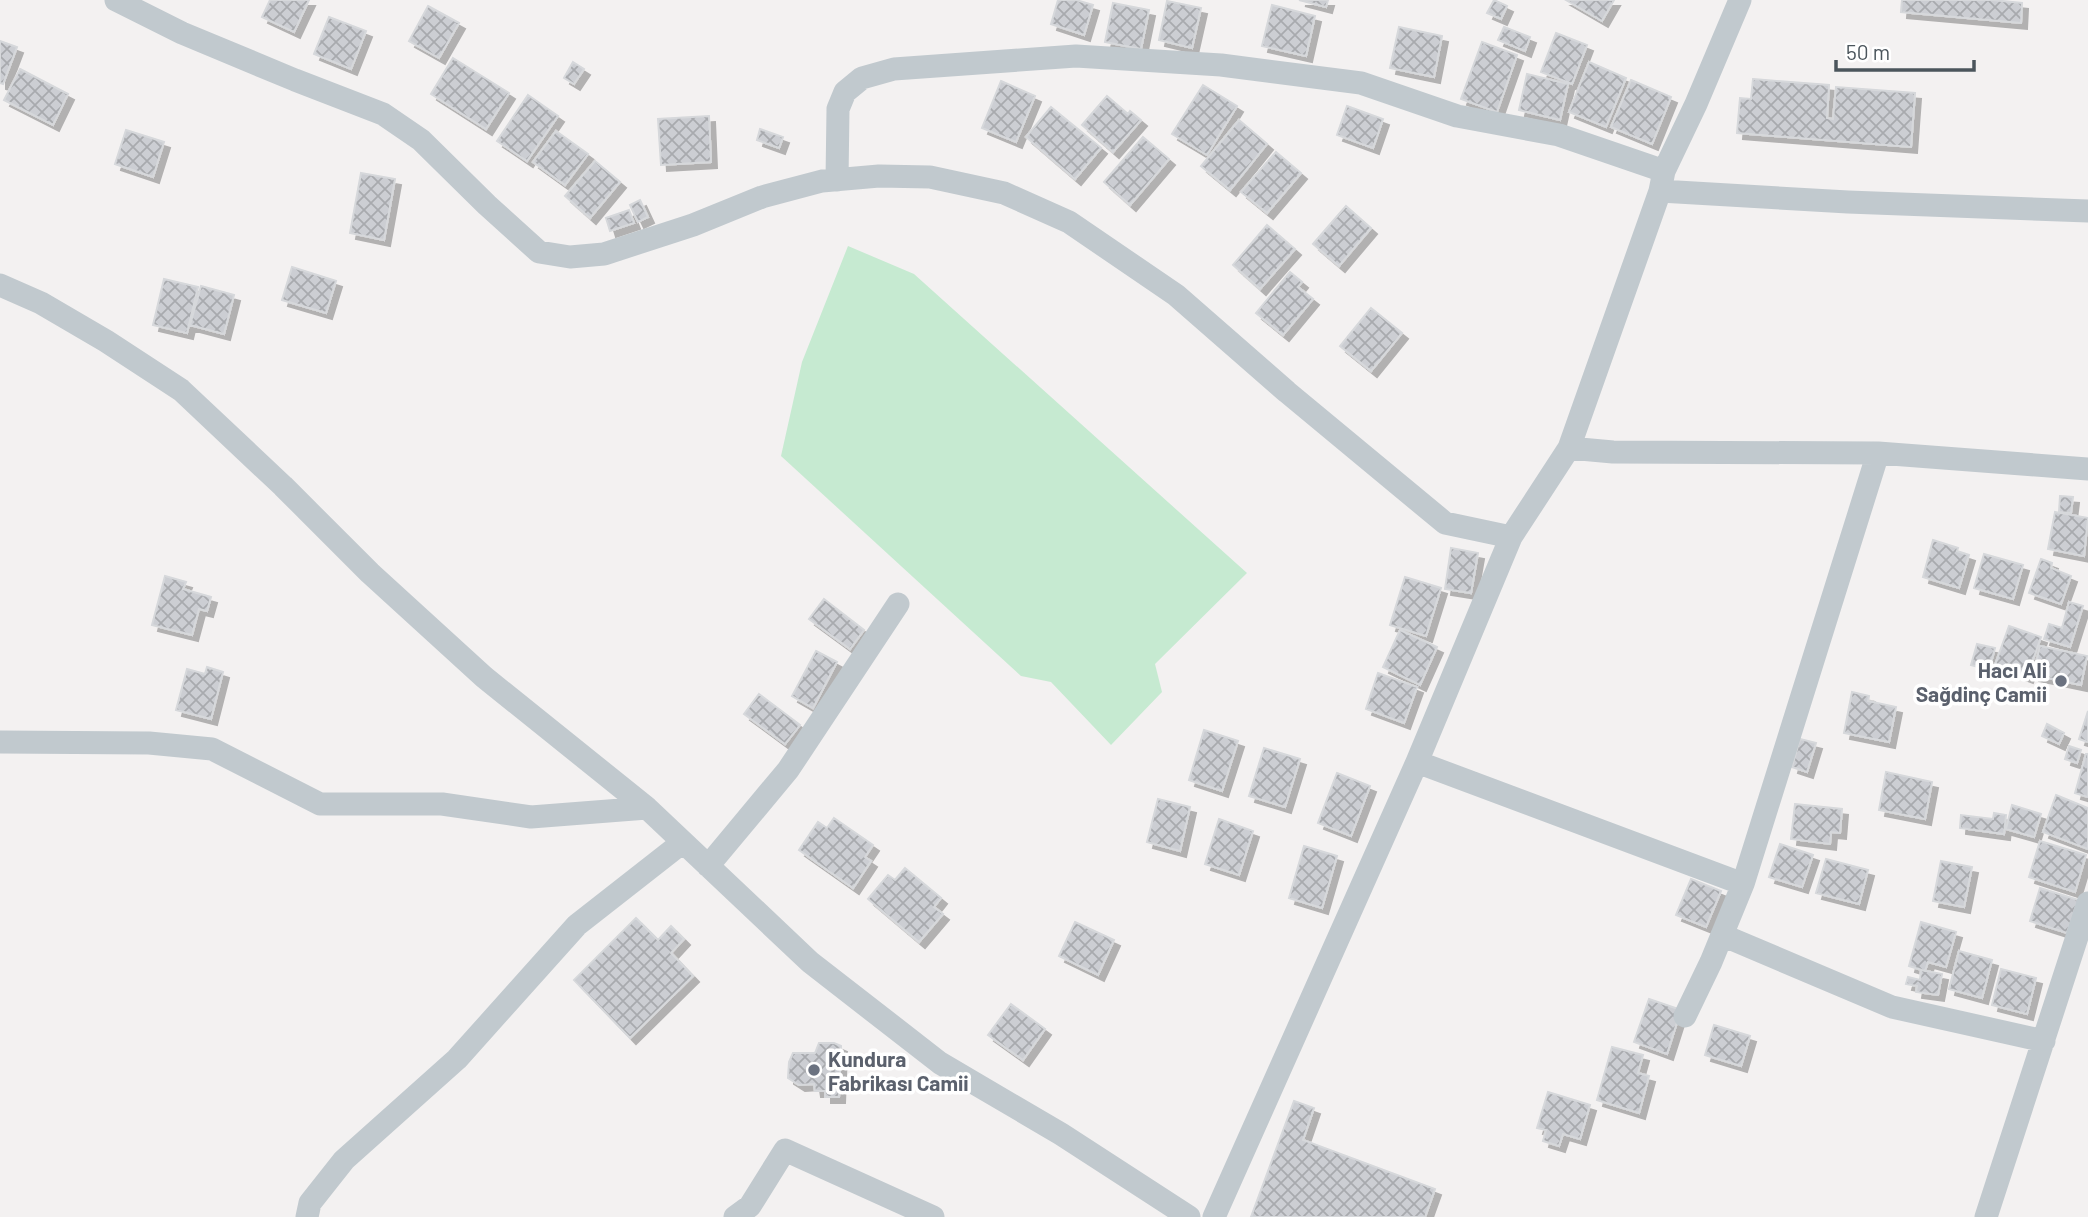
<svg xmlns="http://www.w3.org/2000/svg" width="2088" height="1217" font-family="Barlow,sans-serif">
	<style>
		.park { fill: #c6ead1 }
		.building { fill: url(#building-cross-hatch); stroke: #d6d8db; stroke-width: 2; filter: url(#shadow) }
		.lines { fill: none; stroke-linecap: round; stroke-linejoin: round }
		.minor { stroke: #c1c9ce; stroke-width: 23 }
		.worship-dot { fill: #6b7280; stroke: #fff; stroke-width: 2.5 }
		.labels { text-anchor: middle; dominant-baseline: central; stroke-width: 7; stroke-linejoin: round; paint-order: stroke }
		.worship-label { font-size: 21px; font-weight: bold; fill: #5b616d; stroke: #fff; text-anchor: end }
	</style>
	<defs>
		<pattern id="building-cross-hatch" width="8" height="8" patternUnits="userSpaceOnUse" patternTransform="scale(1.75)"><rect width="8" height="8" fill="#ccced3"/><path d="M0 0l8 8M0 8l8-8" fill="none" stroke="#a8aaae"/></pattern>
		<filter id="shadow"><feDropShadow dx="6" dy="6" stdDeviation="0" flood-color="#0004"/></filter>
	</defs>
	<rect width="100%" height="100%" fill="#f3f1f1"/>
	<path class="park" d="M848 246 914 274 1247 573 1155 664 1162 692 1111 745 1051 682 1021 676 781 456 802 362Z"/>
	<path class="building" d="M270 0H309L294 32 262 17Z
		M1058 0H1076L1093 5 1084 35 1051 24Z
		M1299 0H1328L1326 7Z
		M1494 0 1507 6 1501 19 1487 13Z
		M1566 0H1614L1602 21Z
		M1902 0H1992L2022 3 2021 23 1901 12Z
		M1167 1 1201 8 1192 48 1159 40Z
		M1113 3 1149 10 1141 49 1105 42Z
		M1272 5 1315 16 1306 56 1262 46Z
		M428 6 459 23 439 58 409 41Z
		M329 17 366 31 351 69 314 54Z
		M1399 27 1442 36 1434 77 1390 68Z
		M1504 27 1530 37 1525 51 1498 40Z
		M1556 33 1587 45 1572 84 1541 72Z
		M0 41 17 47 3 84 0 83Z
		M1482 42 1517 55 1497 112 1461 99Z
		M453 58 509 93 486 129 431 94Z
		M573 62 584 69 574 84 564 78Z
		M1589 62 1626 78 1606 127 1569 112Z
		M20 69 68 94 53 125 4 100Z
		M1527 74 1568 84 1560 120 1519 110Z
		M1753 79 1829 85 1827 118 1833 119 1836 87 1915 93 1911 147 1737 133 1740 98 1751 99Z
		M1631 80 1671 97 1652 144 1611 127Z
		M1001 81 1035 96 1016 142 982 128Z
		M1203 85 1237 106 1207 155 1172 134Z
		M528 95 558 116 527 161 497 141Z
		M1107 96 1128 114 1130 111 1141 120 1113 152 1082 125Z
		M1347 106 1383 119 1373 148 1337 135Z
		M1051 107 1101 148 1075 179 1026 137Z
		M709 116 711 162 661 165 658 119Z
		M1239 120 1267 144 1230 190 1201 166Z
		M760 129 783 137 779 148 757 140Z
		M126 130 164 142 153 177 115 164Z
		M556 131 588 154 565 185 533 162Z
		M1143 137 1169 159 1130 205 1104 182Z
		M1276 152 1301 173 1267 213 1241 192Z
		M595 161 620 182 590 218 565 196Z
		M361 173 395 179 384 240 350 233Z
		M640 200 648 217 638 222 630 205Z
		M1346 206 1371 228 1339 266 1313 244Z
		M629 210 634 223 610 231 606 218Z
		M1267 225 1295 249 1260 289 1233 265Z
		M292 267 336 281 326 313 282 300Z
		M1290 272 1302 282 1298 287 1313 299 1283 335 1256 313Z
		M164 279 198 287 187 333 153 325Z
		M201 286 234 295 224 334 190 325Z
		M1371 308 1402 333 1371 371 1340 346Z
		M2060 496 2073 497 2071 513 2059 512Z
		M2055 512 2088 518 2084 556 2048 549Z
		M1933 540 1958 548 1957 551 1969 555 1959 588 1923 577Z
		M1451 548 1478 553 1471 593 1445 589Z
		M1984 554 2023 565 2013 599 1974 588Z
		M2041 559 2052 563 2051 568 2071 576 2061 604 2029 593Z
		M165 576 186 582 183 589 211 597 207 611 199 609 192 635 152 625Z
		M1405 577 1441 588 1426 636 1390 625Z
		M824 599 864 630 850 649 809 619Z
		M2069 602 2083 606 2070 647 2044 639 2049 624 2062 628Z
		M2009 626 2041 637 2027 677 1995 665Z
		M1400 630 1437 647 1420 685 1383 667Z
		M1977 644 1995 648 1989 670 1971 665Z
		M2040 646 2087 656 2081 685 2033 675Z
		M816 651 837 662 813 708 792 696Z
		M207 667 223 672 211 719 176 710 187 669 205 674Z
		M1378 673 1417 687 1404 723 1366 709Z
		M1852 692 1869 696 1868 701 1896 707 1889 742 1844 733Z
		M759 694 800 725 785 744 744 714Z
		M2088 711V742L2079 739Z
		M2047 724 2064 733 2059 744 2042 736Z
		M1204 730 1238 741 1222 791 1189 780Z
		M1800 739 1816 743 1807 772 1792 767Z
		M2069 746 2081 750 2077 763 2065 759Z
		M1264 748 1300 759 1285 807 1249 796Z
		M2086 754H2088V797L2075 793Z
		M1886 772 1932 782 1925 819 1879 810Z
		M1337 773 1370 786 1351 836 1318 823Z
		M2056 795 2088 808V849L2043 832Z
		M1158 799 1190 807 1180 851 1147 842Z
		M1795 804 1842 809 1840 833 1831 832 1830 844 1791 839Z
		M2012 805 2041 814 2034 837 2006 829Z
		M1994 813 2006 815 2004 834 1960 828 1961 815 1993 819Z
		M834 818 873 845 865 857 871 861 853 888 799 850 818 822 827 828Z
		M1219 819 1253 831 1239 875 1205 864Z
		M2040 841 2086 855 2075 892 2029 877Z
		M1780 844 1813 855 1802 887 1769 877Z
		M1304 846 1337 856 1322 908 1289 898Z
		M1826 859 1868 870 1859 904 1816 893Z
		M1941 861 1972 867 1964 907 1933 901Z
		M905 868 941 898 934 907 943 914 919 942 868 899 888 875 895 880Z
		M1691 879 1721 891 1706 927 1676 915Z
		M2040 888 2078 900 2067 933 2030 921Z
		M636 918 658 940 671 926 684 939 671 953 693 976 630 1038 574 980Z
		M1075 922 1114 940 1098 975 1059 956Z
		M1921 922 1956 932 1946 967 1928 962 1925 971 1909 966Z
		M1959 951 1992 960 1982 998 1949 989Z
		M2001 969 2036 978 2027 1014 1992 1005Z
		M1921 970 1942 974 1938 995 1916 992 1917 986 1906 984 1908 977 1920 980Z
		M1649 999 1681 1010 1667 1054 1634 1042Z
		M1011 1004 1045 1029 1023 1060 988 1035Z
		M1714 1025 1750 1036 1741 1066 1705 1055Z
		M819 1043H834L841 1046 839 1097H825V1091H815L814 1084 799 1085 788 1078 789 1062 793 1053H815Z
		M1612 1047 1643 1055 1638 1073 1649 1076 1639 1113 1597 1100Z
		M1548 1092 1590 1105 1580 1139 1563 1134 1559 1146 1543 1141 1546 1130 1537 1128Z
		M1294 1101 1314 1108 1303 1140 1435 1189 1425 1217H1251Z"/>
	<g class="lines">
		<path class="minor" d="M116 0 182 33 295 80 383 114 421 140 487 205 539 252 570 257 604 254 693 225 762 197 822 181 879 176 930 177 1004 193 1069 222 1176 295 1287 392 1445 523 1511 537
			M837 180 838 109 845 92 862 78 894 69 1076 56 1221 65 1361 83 1457 116 1559 135 1664 171
			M1660 191 1848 202 2088 211
			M0 285 41 303 106 341 181 390 283 486 370 573 484 677 647 808 810 962 940 1063 1061 1134 1189 1217
			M1569 448 1613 452 1878 453 2088 469
			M0 742 149 743 212 749 320 804H442L531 817 647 808
			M1417 762 1743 884
			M708 866 788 770 898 604
			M1722 935 1892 1007 2044 1041
			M1685 1016 1711 962 1743 884 1878 453
			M307 1217 310 1203 344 1160 457 1059 577 925 683 842
			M735 1217 750 1206 785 1150 933 1217
			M1214 1217 1417 762 1511 537 1569 448 1660 191 1664 171 1696 104 1740 0
			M1986 1217 2088 903"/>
	</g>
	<g class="worship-dot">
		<circle cx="2061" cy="681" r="7"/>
		<circle cx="814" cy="1070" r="7"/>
	</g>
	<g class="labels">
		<g class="worship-label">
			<text x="2047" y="669">Hacı Ali<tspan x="2047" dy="24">Sağdinç Camii</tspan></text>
			<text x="828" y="1058" text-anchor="start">Kundura<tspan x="828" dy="24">Fabrikası Camii</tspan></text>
		</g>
	</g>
	<path d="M1836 60v10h138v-10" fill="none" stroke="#4b555c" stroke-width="3.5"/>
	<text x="1846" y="60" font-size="21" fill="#4b555c" stroke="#ffffff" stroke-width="5" paint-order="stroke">50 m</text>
</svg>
